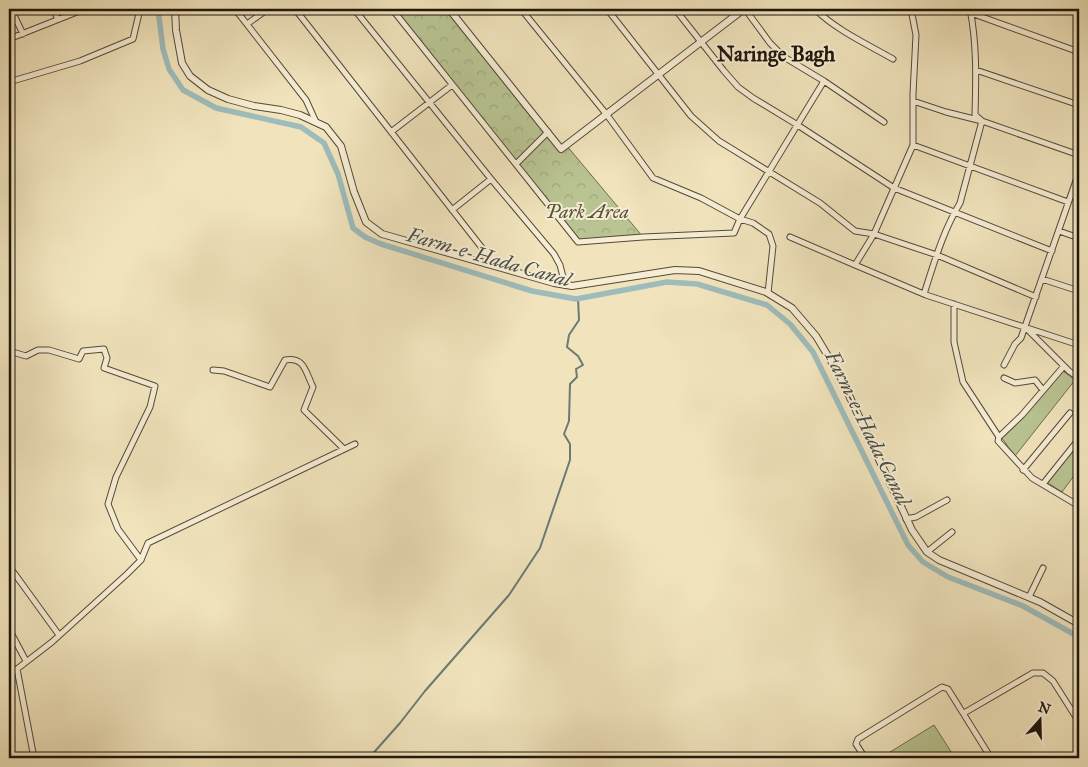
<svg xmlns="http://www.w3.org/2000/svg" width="1088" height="767" font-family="'IM FELL Great Primer',serif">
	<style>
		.forest { fill: url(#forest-crowns); stroke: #6c6d4f }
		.garden { fill: #b9c492; stroke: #6c6d4f }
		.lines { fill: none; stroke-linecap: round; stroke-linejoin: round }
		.stream { stroke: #6b7a75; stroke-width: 2 }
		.canal { stroke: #9ebcbb; stroke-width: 5.5 }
		.minor-casing { stroke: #544a38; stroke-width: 7 }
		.tertiary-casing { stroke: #544a38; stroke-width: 8 }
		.minor { stroke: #f6edd4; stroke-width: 5 }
		.tertiary { stroke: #f6edd4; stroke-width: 6 }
		.labels { text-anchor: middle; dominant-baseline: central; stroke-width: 4; stroke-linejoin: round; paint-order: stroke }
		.park-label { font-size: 19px; font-style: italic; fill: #55533b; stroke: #f6edd4 }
		.water-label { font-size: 20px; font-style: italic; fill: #4b5049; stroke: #f6edd4 }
		.quarter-label { font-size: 21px; font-weight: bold; fill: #1f160c; stroke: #f6edd4 }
	</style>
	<defs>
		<pattern id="forest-crowns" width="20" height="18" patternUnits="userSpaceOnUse" patternTransform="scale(1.25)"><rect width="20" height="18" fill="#b9c492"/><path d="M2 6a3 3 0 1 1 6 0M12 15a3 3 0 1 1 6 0" fill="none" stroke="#9fa87d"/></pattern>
	</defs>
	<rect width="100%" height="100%" fill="#f1e4bd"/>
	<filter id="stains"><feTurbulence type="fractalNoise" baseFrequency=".004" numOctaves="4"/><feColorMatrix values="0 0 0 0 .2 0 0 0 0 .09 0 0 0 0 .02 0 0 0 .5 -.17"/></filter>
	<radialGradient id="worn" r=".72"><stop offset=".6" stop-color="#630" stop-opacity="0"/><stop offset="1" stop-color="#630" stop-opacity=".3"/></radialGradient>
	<path class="forest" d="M392 9H449L561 149 567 146 643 237 578 242Z"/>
	<path class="garden" d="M1063 371 1075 380 1015 456 1001 437Z
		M1079 438V469L1062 492 1045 481Z
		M934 725 955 758H883L882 757Z"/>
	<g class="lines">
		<path class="stream" d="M369 758 400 723 425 691 509 595 540 548 570 460V444L564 434 569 421 570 384 577 377 576 369 583 365 578 356 567 347 569 335 579 320 578 298"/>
		<path class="canal" d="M158 9 163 49 169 69 183 90 216 108 301 127 324 143 338 174 353 228 365 237 381 244 532 291 576 299 667 282 697 284 767 305 790 324 813 352 908 545 923 562 948 577 1023 606 1079 637"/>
		<g class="minor-casing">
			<path id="minor" d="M11 9 23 34
				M53 9 58 19
				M235 9 306 100 316 122
				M295 9 486 253V264
				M354 9 491 179 554 254 560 265 565 285
				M392 9 578 242 643 237 734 233 740 219 824 81
				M521 9 607 115 653 178 701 198 740 219 753 223 769 234 773 246 768 293
				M607 9 691 116 719 141 820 203 855 231 874 234 937 255 1036 297
				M675 9 724 71 738 87 753 98 796 124 894 188 1052 251
				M745 9 770 43 784 57 824 81 884 122
				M815 9C836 30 867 44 893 59
				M971 13 1079 52
				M175 14 182 9
				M247 24 268 9
				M9 39 77 12
				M976 70 1079 105
				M9 82 80 61 133 39 140 9
				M913 101 946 112 982 121 1079 155
				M391 132 452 85
				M913 145 1068 202
				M516 164 548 132
				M452 210 491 179
				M1059 231 1079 238
				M790 237 855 265 874 234 913 145V94L916 35 911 9
				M855 265 926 295 1079 345
				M1042 279 1079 291
				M924 294C934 263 943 231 960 203L982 121 975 115C976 79 977 44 970 9
				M954 304V342L963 382 999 437 998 441 1032 478 1079 506
				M1027 329 1069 371 1079 378
				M9 351 26 356 38 350H49L79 359 83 351 104 349 107 358 104 368 155 386 150 407 116 477 108 504 118 529 141 560
				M1004 365 1015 344 1021 338 1079 172
				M213 370 224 371 270 387 285 360C305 357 305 371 313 387L304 410 344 449
				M1004 378 1015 383 1035 380 1043 390
				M999 437 1022 415 1064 366
				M1023 470 1070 413
				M1043 484 1079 439
				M906 519 916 517 947 500
				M927 552 952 532
				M9 566 59 635
				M1029 597 1043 568
				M9 629 26 661
				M17 669 34 758
				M9 672 17 669 52 642 127 574 141 560 148 543 355 444
				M964 713 1033 673H1043L1053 681 1079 722
				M865 758 856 744 858 739 942 687 948 689 991 758
				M1078 758 1079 757"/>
		</g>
		<g class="tertiary-casing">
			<path id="tertiary" d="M175 9 176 30 182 63 190 76 208 90 228 99 254 106 281 110 300 115 326 127 341 146 354 192 366 222 382 234 554 283 572 286 675 270 699 271 766 292 792 308 816 336 840 376 912 530 927 552 939 560 1040 602 1079 624
				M449 9 561 149 744 9"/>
		</g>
		<use href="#minor" class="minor"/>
		<use href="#tertiary" class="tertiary"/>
	</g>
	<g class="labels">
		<g class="park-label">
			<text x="587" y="211">Park Area</text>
		</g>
		<g class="water-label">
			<text transform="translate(489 257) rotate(16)">Farm-e-Hada Canal</text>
			<text transform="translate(868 428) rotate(64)">Farm-e-Hada Canal</text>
		</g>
		<g class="quarter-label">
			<text x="776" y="54">Naringe Bagh</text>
		</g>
	</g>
	<rect width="1088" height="767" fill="none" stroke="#f1e4bd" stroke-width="30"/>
	<rect x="10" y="10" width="1068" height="747" fill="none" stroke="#1f160c" stroke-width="2.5"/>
	<rect x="15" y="15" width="1058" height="737" fill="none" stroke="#1f160c"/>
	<g transform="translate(1040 720) rotate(20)" stroke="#f6edd4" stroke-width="4" paint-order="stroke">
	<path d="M0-4L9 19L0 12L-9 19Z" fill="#1f160c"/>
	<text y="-8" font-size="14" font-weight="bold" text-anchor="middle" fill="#1f160c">N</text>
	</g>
	<rect width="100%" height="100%" filter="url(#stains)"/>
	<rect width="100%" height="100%" fill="url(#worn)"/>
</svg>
